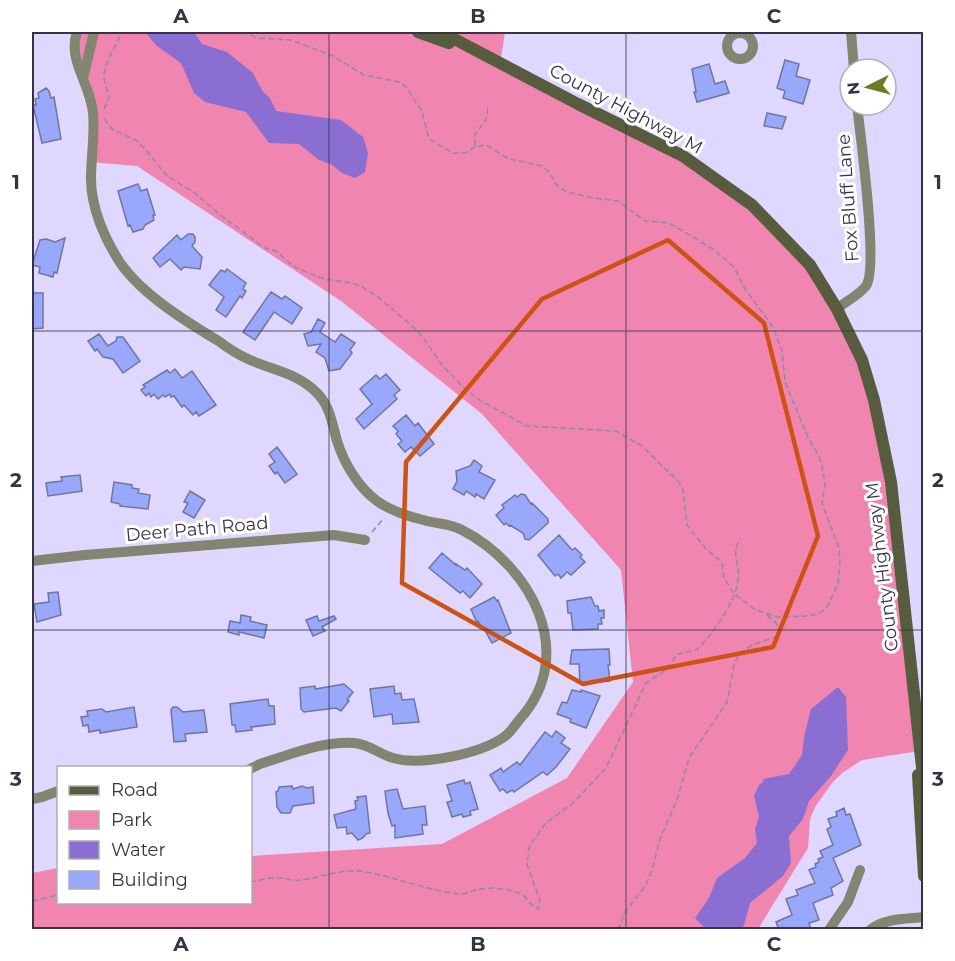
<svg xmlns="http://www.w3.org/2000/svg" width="955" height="961" font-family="Montserrat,sans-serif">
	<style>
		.green { fill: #f085b0 }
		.water { fill: #8b6ed2 }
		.building { fill: #99a8fa; stroke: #6d76a1; stroke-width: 1.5 }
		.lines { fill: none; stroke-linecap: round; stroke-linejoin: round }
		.path { stroke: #908aa7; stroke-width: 1.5; stroke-dasharray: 6 3; stroke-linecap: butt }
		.street { stroke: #828571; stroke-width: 10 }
		.secondary { stroke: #575c3e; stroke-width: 12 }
		.marked { fill: none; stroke: #cd5315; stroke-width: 4.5; stroke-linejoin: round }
		.grid { fill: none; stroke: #373346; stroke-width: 1.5; stroke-opacity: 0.55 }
		.labels { text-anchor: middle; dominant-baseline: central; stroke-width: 6; stroke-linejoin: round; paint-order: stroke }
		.street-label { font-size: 18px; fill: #373346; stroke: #fff }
		.neatline { fill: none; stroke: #373346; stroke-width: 2 }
		.grid-label { font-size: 20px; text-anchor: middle; font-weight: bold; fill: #373346 }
	</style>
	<rect width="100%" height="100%" fill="#e0d7fe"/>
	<path class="green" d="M77 32H505L500 64 683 156 752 205 810 265 862 360 891 482 919 751 862 760 842 773 832 783 815 807 810 819 808 848 758 929H32V873L58 868V902H250L251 856 442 844 567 778 633 682 621 570 482 414 341 301 137 166 92 162 94 135 75 59Z"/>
	<path class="water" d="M145 32H194L202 44 227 52 253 73 263 92 270 98 276 111 341 120 363 137 368 153 365 172 355 178 342 173 331 164 319 160 299 144 269 143 246 112 205 102 194 93 181 63 157 46Z
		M838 687 846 697 848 750 831 776 809 801 803 819 789 836 791 863 783 876 750 903 744 925 741 929 705 928 695 918 709 898 717 878 745 858 757 843 755 829 759 817 754 796 759 785 763 782V779L789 774 802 755 804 737 811 709Z"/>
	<path class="building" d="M785 60 799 64 796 76 810 80 803 104 783 98 785 91 777 88Z
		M709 64 715 84 725 81 729 93 697 102 694 92H696L692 69Z
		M46 88 49 91 51 98 54 97 61 139 42 143 33 105H36L35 99 39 98 38 93Z
		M767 113 786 117 782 129 764 126Z
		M138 184 141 191 147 189 155 215H153L154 220 145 225 143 229 133 232 130 225 128 226 118 191Z
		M188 234H193L195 237V242L192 246 202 257 200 269 184 267 181 270 170 259 160 267 153 258 177 235 181 240Z
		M65 238 57 273 54 272 53 277 39 273 40 267 32 265 40 240 46 239 55 242Z
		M227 269 246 283 243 289 246 291 242 298 240 296 226 317 216 310 224 297 209 285 221 270 225 272Z
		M271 292 282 299 285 296 302 308 292 324 274 312 255 340 243 332Z
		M32 293H43V328L32 329Z
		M318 319 325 323 320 332 335 342 341 334 355 343 350 350 352 353 340 369 329 371 325 358 316 352 321 344 308 346 304 334 311 332Z
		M99 334 108 346 116 341 117 337H123L140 361 123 373 113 359 103 357 97 349 95 351 88 341Z
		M175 369 182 378 192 371 216 405 199 416 196 412 193 415 184 405 182 407 174 396 171 397 170 394 165 397 163 395 158 399 154 394 151 397 149 393 146 396 141 390 145 387 143 385 167 370 170 373Z
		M386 374 400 390 394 395 397 399 364 429 356 419 372 404 360 389 376 375 380 379Z
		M406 415 415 426 418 423 434 444 420 456 411 447 405 452 398 444 402 441 396 434 398 431 393 426Z
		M277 447 297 474 285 483 277 472 275 474 269 466 275 462 269 454Z
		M474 460 482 466 479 472 495 480 484 499 476 494 475 497 466 491 464 495 453 489 457 481 456 471 470 466Z
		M80 475 82 491 48 496 46 483 62 481 61 477Z
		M114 482 132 485V488L139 489 138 493 150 495 148 509 120 506V504L111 502Z
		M190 491 205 500 194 518 183 512 188 503 184 502Z
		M521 494 525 495 531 504 532 503 548 519V523L529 540 525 539 523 533 510 525 509 526 506 523 504 525 496 515 504 508 502 505 515 495 517 497Z
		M559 535 572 550 575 548 582 555 580 557 585 562 571 575 567 572 561 578 558 574 555 576 538 555Z
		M442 553 456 565V564L465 570 467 568 482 584 470 598 463 591 460 593 429 568Z
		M58 592 61 615 37 622 34 604 49 602 48 593Z
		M494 597 497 601 498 600 511 633 492 643 483 627 482 628 478 621 477 623 471 609Z
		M591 597 595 606H598L599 611 604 610V618H601L602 624H598V629L573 630 571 613H568L567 601Z
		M241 615 251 617 250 621 267 625 264 638 239 632V635L228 632 230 621 240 623Z
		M317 616 319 621 334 616 336 619 322 627 325 631 313 636 306 620Z
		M609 649 610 665H608L610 681 580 683 579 664H570L572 650Z
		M344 684 353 692 347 700 349 701 341 711 336 708 304 712 301 709 300 688 315 686V689Z
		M394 686 395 694 401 693 402 700 414 699 419 722 393 724 392 714 374 717 370 689Z
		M572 690 581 692V690L600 696 586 728 570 722 571 719 557 714 562 702 567 703Z
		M268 699 269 706H274L275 724 251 727 252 730 236 732 235 725H232L230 704Z
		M134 707 137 727 100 733V730L89 732 88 725 83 726 81 717 88 716 87 711 102 709 106 712Z
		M173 707H177L183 712 204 710 207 732 185 734 186 741 174 742 171 710Z
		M556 731 565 738 561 743 570 749 556 767 547 775 543 772 514 792 512 790 507 793 503 789 500 791 490 775 501 768 503 772 517 762 520 765 545 732 552 737Z
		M464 780 465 784 470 782 478 809 470 811 471 815 463 817 462 814 452 817 447 802 452 801 447 785Z
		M292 786 293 789 302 786 307 788 313 787 314 803 293 806 290 813H281L277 807 276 792 278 791 279 787Z
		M397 789 403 809 425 806 427 825H422L423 834 395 838V825L392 826 388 813 385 791Z
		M366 796 370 833 366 834 363 838 358 840 352 833 347 834 346 827 337 828 334 815 356 809 355 801 358 800 357 797Z
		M844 808 846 815 850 814 861 845 833 858 843 881 831 888 833 895 813 903 819 920 809 923 811 930H779L776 922 792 915 786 899 798 895 796 890 815 883 809 870 816 867 815 864 819 862 818 859 823 857 820 851 833 845 827 829 831 827 828 819 837 816 836 812Z"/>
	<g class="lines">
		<path class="path" d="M104 109 109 97C108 91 104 84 104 78 104 62 116 46 122 32
			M104 119 112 129 137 141 145 149 167 176 195 193 219 214 265 248 276 251 293 266 304 271 324 279 352 283 362 287 377 296 412 326 422 336 442 365 465 389 481 401 527 426 616 431 642 446 679 482 683 490 687 525 706 549 722 562 724 578 734 594 756 610 778 617 808 616 818 614 826 609 838 584 840 562 839 548 822 504 825 483 822 465 818 454 808 437 785 382 782 351 773 327 745 289 734 267 713 249 669 223 645 221 618 201 593 198 567 192 558 187 548 171 542 166 509 159 486 145 475 147 465 153H453L429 139 422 112 407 88 400 82 364 75 333 56 291 40 257 38 244 32
			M475 146V134L486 120 488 107
			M372 532 384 518
			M250 882C259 881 269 877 278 878 286 878 292 881 300 880 320 878 339 869 360 871 393 876 425 890 458 894 467 895 472 890 480 889 491 887 511 889 521 894 528 897 530 906 538 909L540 901 527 864 529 848 533 841 545 824 574 802 606 768 646 683 663 672 678 654 697 650C712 634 736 602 738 580 741 562 730 558 740 538
			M32 901 58 895
			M618 930 625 912 646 885 652 870 660 839 677 800 689 758 727 702 734 664 739 655 752 645 778 636 780 633 776 623 766 614"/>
		<path class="street" d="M77 32C67 60 91 85 93 113 95 135 91 157 91 179 91 208 105 240 121 264 144 296 187 322 220 342 228 348 237 354 246 358 270 370 296 372 316 392 330 405 332 423 337 441 344 463 358 487 377 501 391 511 410 517 427 521 439 524 451 524 462 530 530 565 579 653 520 719 515 725 510 733 504 737 480 754 421 766 393 758 379 754 369 744 354 743 321 741 290 755 260 764L250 769
			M851 32 854 69
			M727 46a13 13 0 1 1 26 0a13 13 0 1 1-26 0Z
			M83 78 94 32
			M837 309C845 302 859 295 866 286 879 268 860 133 857 105
			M32 561 85 555 334 535 365 540
			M32 799 42 797 58 791
			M829 930 848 902 860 870
			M870 930C884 918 906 919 924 917"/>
		<path class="secondary" d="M418 32 449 43
			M441 32 578 104 683 156 752 205 810 265 837 309 862 360 874 400 891 482 924 786
			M918 775 924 876"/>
	</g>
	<path class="marked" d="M668 240 764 323 818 536 773 647 583 684 402 583 406 462 542 299Z"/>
	<path class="grid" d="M329 32V930M626 32V930M32 331H924M32 630H924"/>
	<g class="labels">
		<g class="street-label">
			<text transform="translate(626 109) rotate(28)">County Highway M</text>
			<text transform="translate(848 198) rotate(-94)">Fox Bluff Lane</text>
			<text transform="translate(197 529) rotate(-5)">Deer Path Road</text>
			<text transform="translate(882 567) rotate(-97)">County Highway M</text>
		</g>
	</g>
	<rect width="955" height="961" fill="none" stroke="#ffffff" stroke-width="66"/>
	<rect x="57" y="766" width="195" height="138" fill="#ffffff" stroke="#afadb5" stroke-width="1.5"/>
	<rect x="69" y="786" width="30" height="9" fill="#575c3e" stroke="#afadb5" stroke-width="1.5"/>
	<text x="111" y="796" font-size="18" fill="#373346">Road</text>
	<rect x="69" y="811" width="30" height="18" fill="#f085b0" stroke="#afadb5" stroke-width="1.5"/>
	<text x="111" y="826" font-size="18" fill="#373346">Park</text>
	<rect x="69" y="841" width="30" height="18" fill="#8b6ed2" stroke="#afadb5" stroke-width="1.5"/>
	<text x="111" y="856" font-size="18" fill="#373346">Water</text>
	<rect x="69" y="871" width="30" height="18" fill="#99a8fa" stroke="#afadb5" stroke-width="1.5"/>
	<text x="111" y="886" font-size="18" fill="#373346">Building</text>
	<g transform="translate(868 87) rotate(264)"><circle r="28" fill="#ffffff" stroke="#afadb5" stroke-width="1.5"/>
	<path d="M0-4.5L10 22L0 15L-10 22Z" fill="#707924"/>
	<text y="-9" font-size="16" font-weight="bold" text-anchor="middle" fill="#373346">N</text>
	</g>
	<rect x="33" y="33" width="889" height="895" class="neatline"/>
	<g class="grid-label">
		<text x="181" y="23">A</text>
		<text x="478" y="23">B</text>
		<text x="774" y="23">C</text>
		<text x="16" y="189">1</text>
		<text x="938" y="189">1</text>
		<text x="16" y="487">2</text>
		<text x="938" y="487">2</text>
		<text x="16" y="786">3</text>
		<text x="938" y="786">3</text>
		<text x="181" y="951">A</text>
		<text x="478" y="951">B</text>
		<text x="774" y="951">C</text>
	</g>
</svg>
